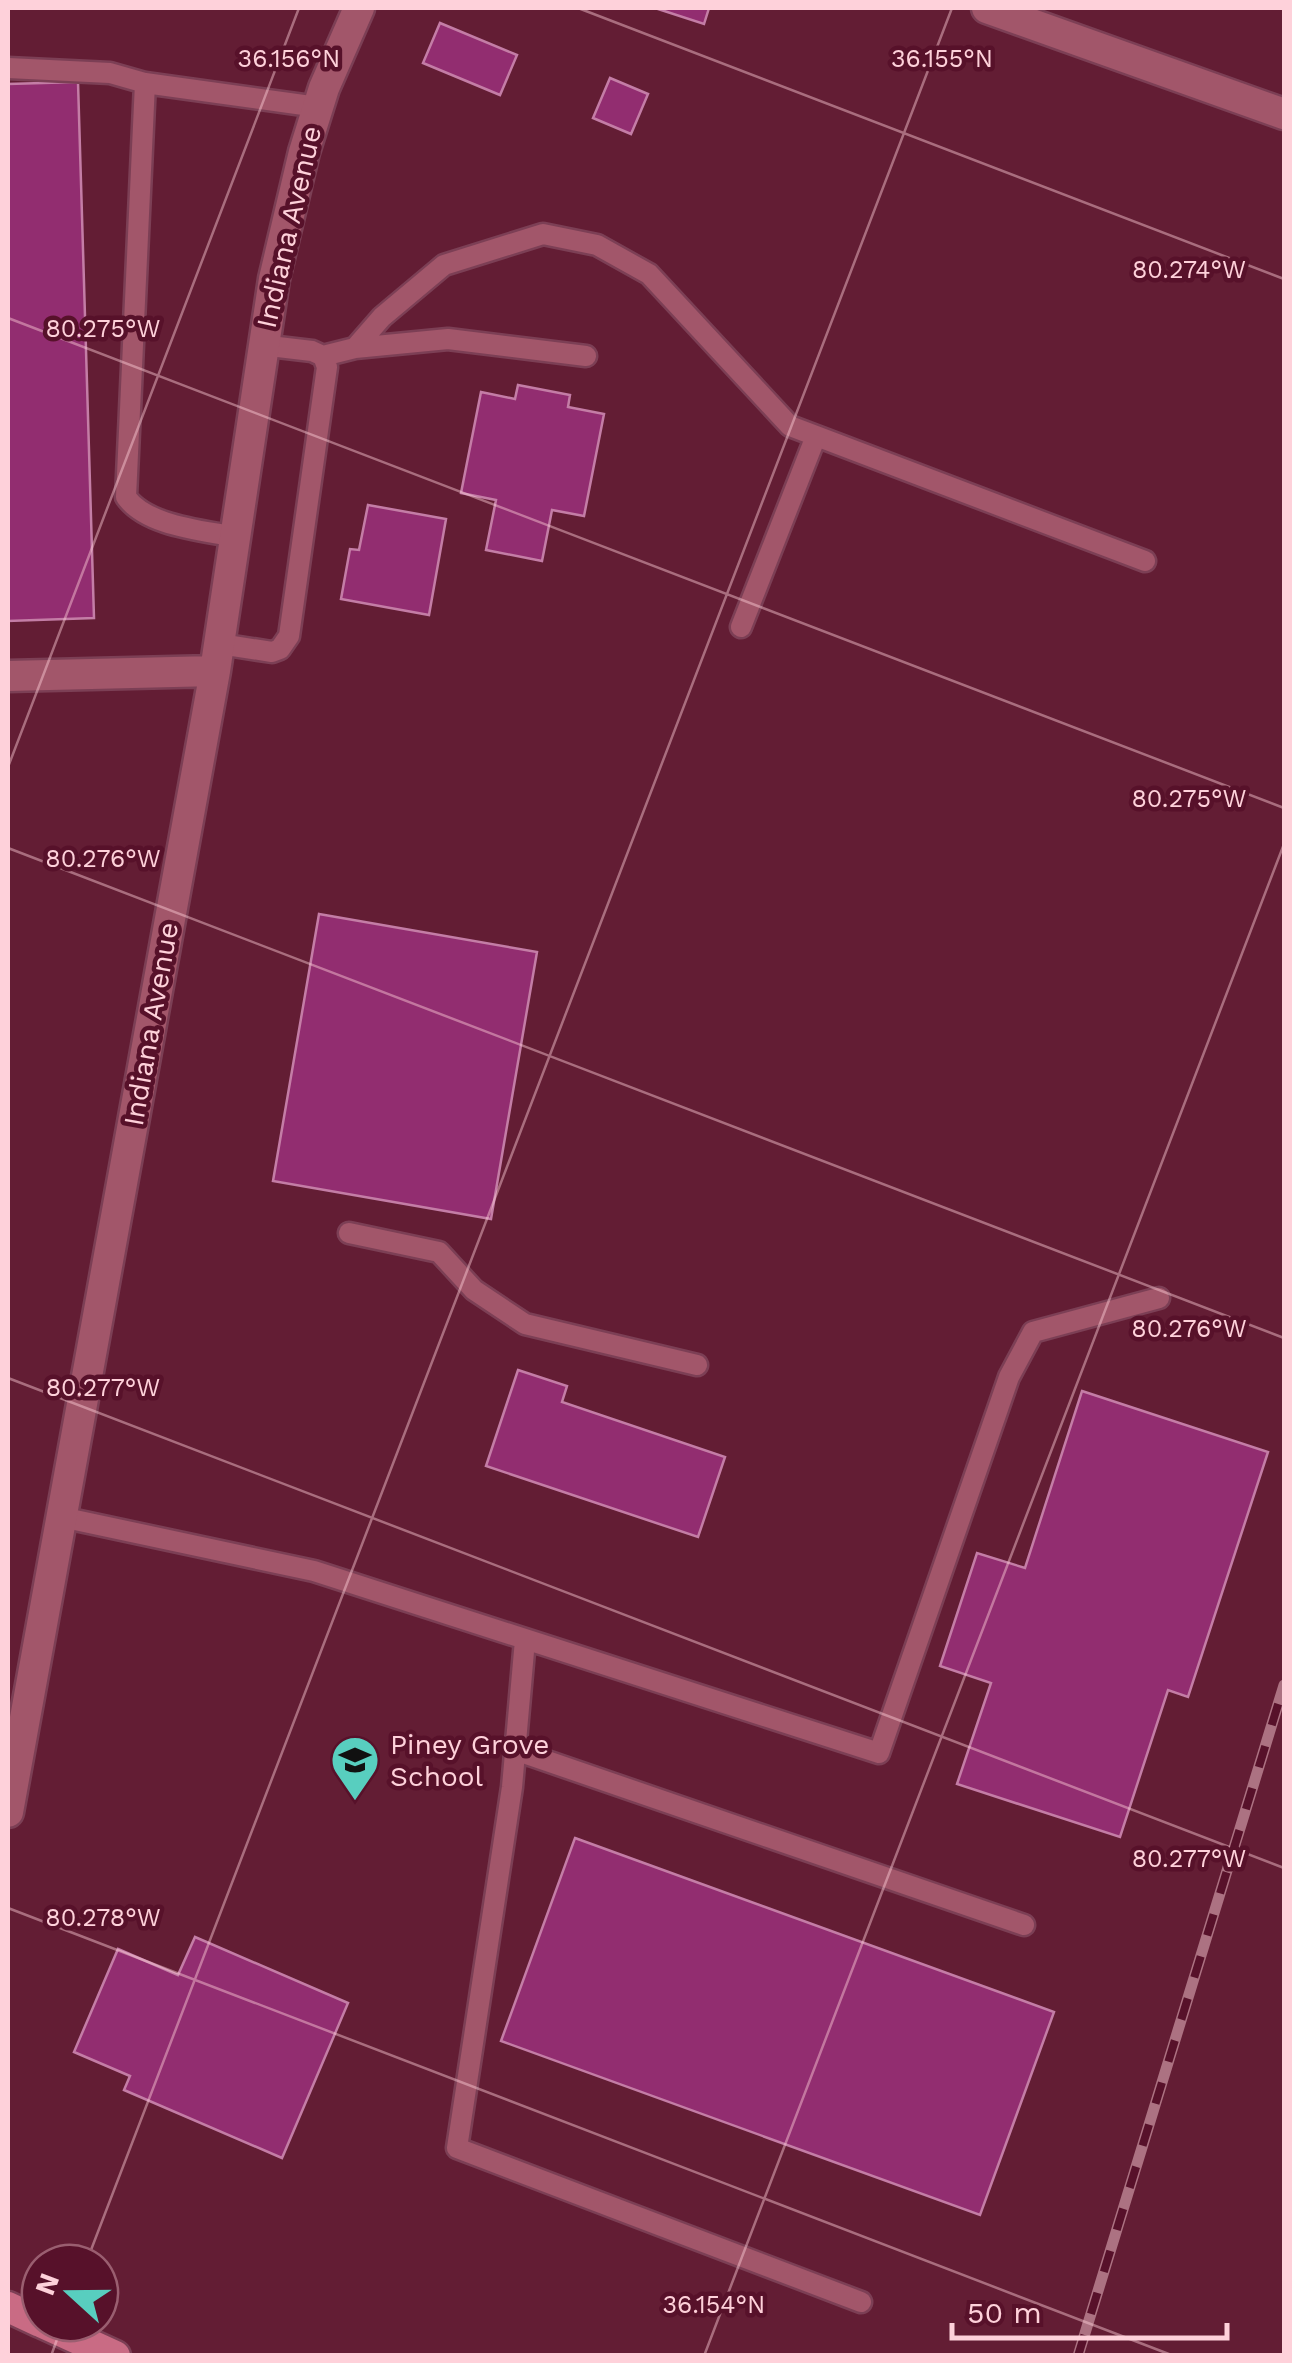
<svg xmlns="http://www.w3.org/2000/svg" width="1292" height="2363" font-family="'Work Sans',sans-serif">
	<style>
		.building { fill: #922d70; stroke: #c47da6; stroke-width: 2.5 }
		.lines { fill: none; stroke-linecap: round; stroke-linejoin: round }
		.lane-casing { stroke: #7c3f55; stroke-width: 25 }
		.street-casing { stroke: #7c3f55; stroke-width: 35 }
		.secondary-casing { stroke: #7c3f55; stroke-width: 35 }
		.primary-casing { stroke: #7c3f55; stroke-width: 35 }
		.lane { stroke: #a2566a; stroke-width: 20 }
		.street { stroke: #a2566a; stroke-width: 30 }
		.secondary { stroke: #a2566a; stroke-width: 30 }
		.primary { stroke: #c96b84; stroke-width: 30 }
		.rail-casing { stroke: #ac7282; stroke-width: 11 }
		.rail { stroke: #57112a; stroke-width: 8; stroke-dasharray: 22; stroke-linecap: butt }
		.ticks { fill: none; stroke: #fed1da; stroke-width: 2.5; stroke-opacity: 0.45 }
		.labels { text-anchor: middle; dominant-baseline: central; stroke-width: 9; stroke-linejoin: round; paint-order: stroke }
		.street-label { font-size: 28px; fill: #fed1da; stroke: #57112a }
		.poi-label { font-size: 28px; fill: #fed1da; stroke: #57112a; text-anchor: start }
		.ticks-label { font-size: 25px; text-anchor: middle; fill: #fed1da; stroke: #57112a; stroke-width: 9; stroke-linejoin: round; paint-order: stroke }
	</style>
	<rect width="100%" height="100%" fill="#631d34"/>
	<path class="building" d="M655 8H709L704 24Z
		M440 23 517 55 500 95 423 63Z
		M610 78 648 94 631 134 593 118Z
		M78 82 94 618 8 621V84Z
		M518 385 570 395 568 407 604 414 584 516 552 510 542 561 486 550 496 500 461 493 481 392 515 399Z
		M368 505 446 519 429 615 341 599 350 549 359 550Z
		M319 914 537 952 491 1219 273 1181Z
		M518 1370 567 1386 562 1402 725 1457 698 1537 486 1466Z
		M1082 1391 1268 1452 1188 1697 1168 1690 1120 1837 957 1784 991 1683 940 1666 977 1553 1025 1568Z
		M575 1838 1054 2012 980 2215 501 2041Z
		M195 1937 348 2003 282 2158 124 2090 130 2076 74 2052 118 1949 178 1975Z"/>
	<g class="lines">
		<g class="lane-casing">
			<path id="lane" d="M8 68 110 73 145 83 318 107
				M145 83 126 497C147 526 201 530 235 537
				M355 348 448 339 586 356
				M323 356 355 348 382 317 444 265 543 234 597 245 649 274 790 426 1145 561
				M741 627 816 436
				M220 644 272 652 280 649 289 636 327 367 323 356 312 351 261 345
				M349 1233 439 1252 474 1290 525 1324 697 1365
				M61 1517 314 1571 879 1753 1009 1377 1033 1332 1159 1298
				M525 1640 512 1787 457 2148 861 2302
				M515 1750 1024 1925"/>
		</g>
		<g class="street-casing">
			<path id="street" d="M987 8 1284 114"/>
		</g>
		<g class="secondary-casing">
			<path id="secondary" d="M8 676 215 671
				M8 1812 215 671 274 279 304 152 324 88 359 8"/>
		</g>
		<g class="primary-casing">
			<path id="primary" d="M8 2307 40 2322
				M43 2323 115 2356"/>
		</g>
		<use href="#lane" class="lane"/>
		<use href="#street" class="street"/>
		<use href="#secondary" class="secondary"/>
		<use href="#primary" class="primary"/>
		<g class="rail-casing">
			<path id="rail" d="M1078 2356 1284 1685"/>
		</g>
		<use href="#rail" class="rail"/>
	</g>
	<path class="ticks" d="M578 8 1284 279M8 318 1284 808M8 767 299 8M8 848 1284 1338M8 1378 1284 1868M8 1908 1174 2356M86 2263 952 8M51 2356 63 2323M704 2356 1284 844"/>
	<defs>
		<g id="school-pin" transform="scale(2.5)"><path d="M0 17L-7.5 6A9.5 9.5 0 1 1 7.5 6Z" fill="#58cebf" stroke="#57112a"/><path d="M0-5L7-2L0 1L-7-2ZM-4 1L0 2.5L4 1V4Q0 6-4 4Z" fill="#111"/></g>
	</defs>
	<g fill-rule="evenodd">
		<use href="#school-pin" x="355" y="1760"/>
	</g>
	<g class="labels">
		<g class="street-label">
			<text transform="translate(289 227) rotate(-77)">Indiana Avenue</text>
			<text transform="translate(151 1024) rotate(-80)">Indiana Avenue</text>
		</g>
		<g class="poi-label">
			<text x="390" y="1744">Piney Grove<tspan x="390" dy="32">School</tspan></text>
		</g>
	</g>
	<g class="ticks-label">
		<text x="942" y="67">36.155°N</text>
		<text x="289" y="67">36.156°N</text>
		<text x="1189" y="278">80.274°W</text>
		<text x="103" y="337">80.275°W</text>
		<text x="1189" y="807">80.275°W</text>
		<text x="103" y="867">80.276°W</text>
		<text x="1189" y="1337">80.276°W</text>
		<text x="103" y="1396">80.277°W</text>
		<text x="1189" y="1867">80.277°W</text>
		<text x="103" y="1926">80.278°W</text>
		<text x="714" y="2313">36.154°N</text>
	</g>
	<rect width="1292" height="2363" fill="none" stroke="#fed1da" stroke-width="20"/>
	<g transform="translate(70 2293) rotate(291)"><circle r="48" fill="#57112a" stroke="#9a5e70" stroke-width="2.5"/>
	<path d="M0-8L18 38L0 25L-18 38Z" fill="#58cebf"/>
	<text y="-15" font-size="28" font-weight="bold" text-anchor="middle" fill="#fed1da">N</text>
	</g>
	<path d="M952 2323v15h275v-15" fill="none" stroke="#fed1da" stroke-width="5"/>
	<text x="967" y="2323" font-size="30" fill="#fed1da" stroke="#57112a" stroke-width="8" paint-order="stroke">50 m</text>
</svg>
